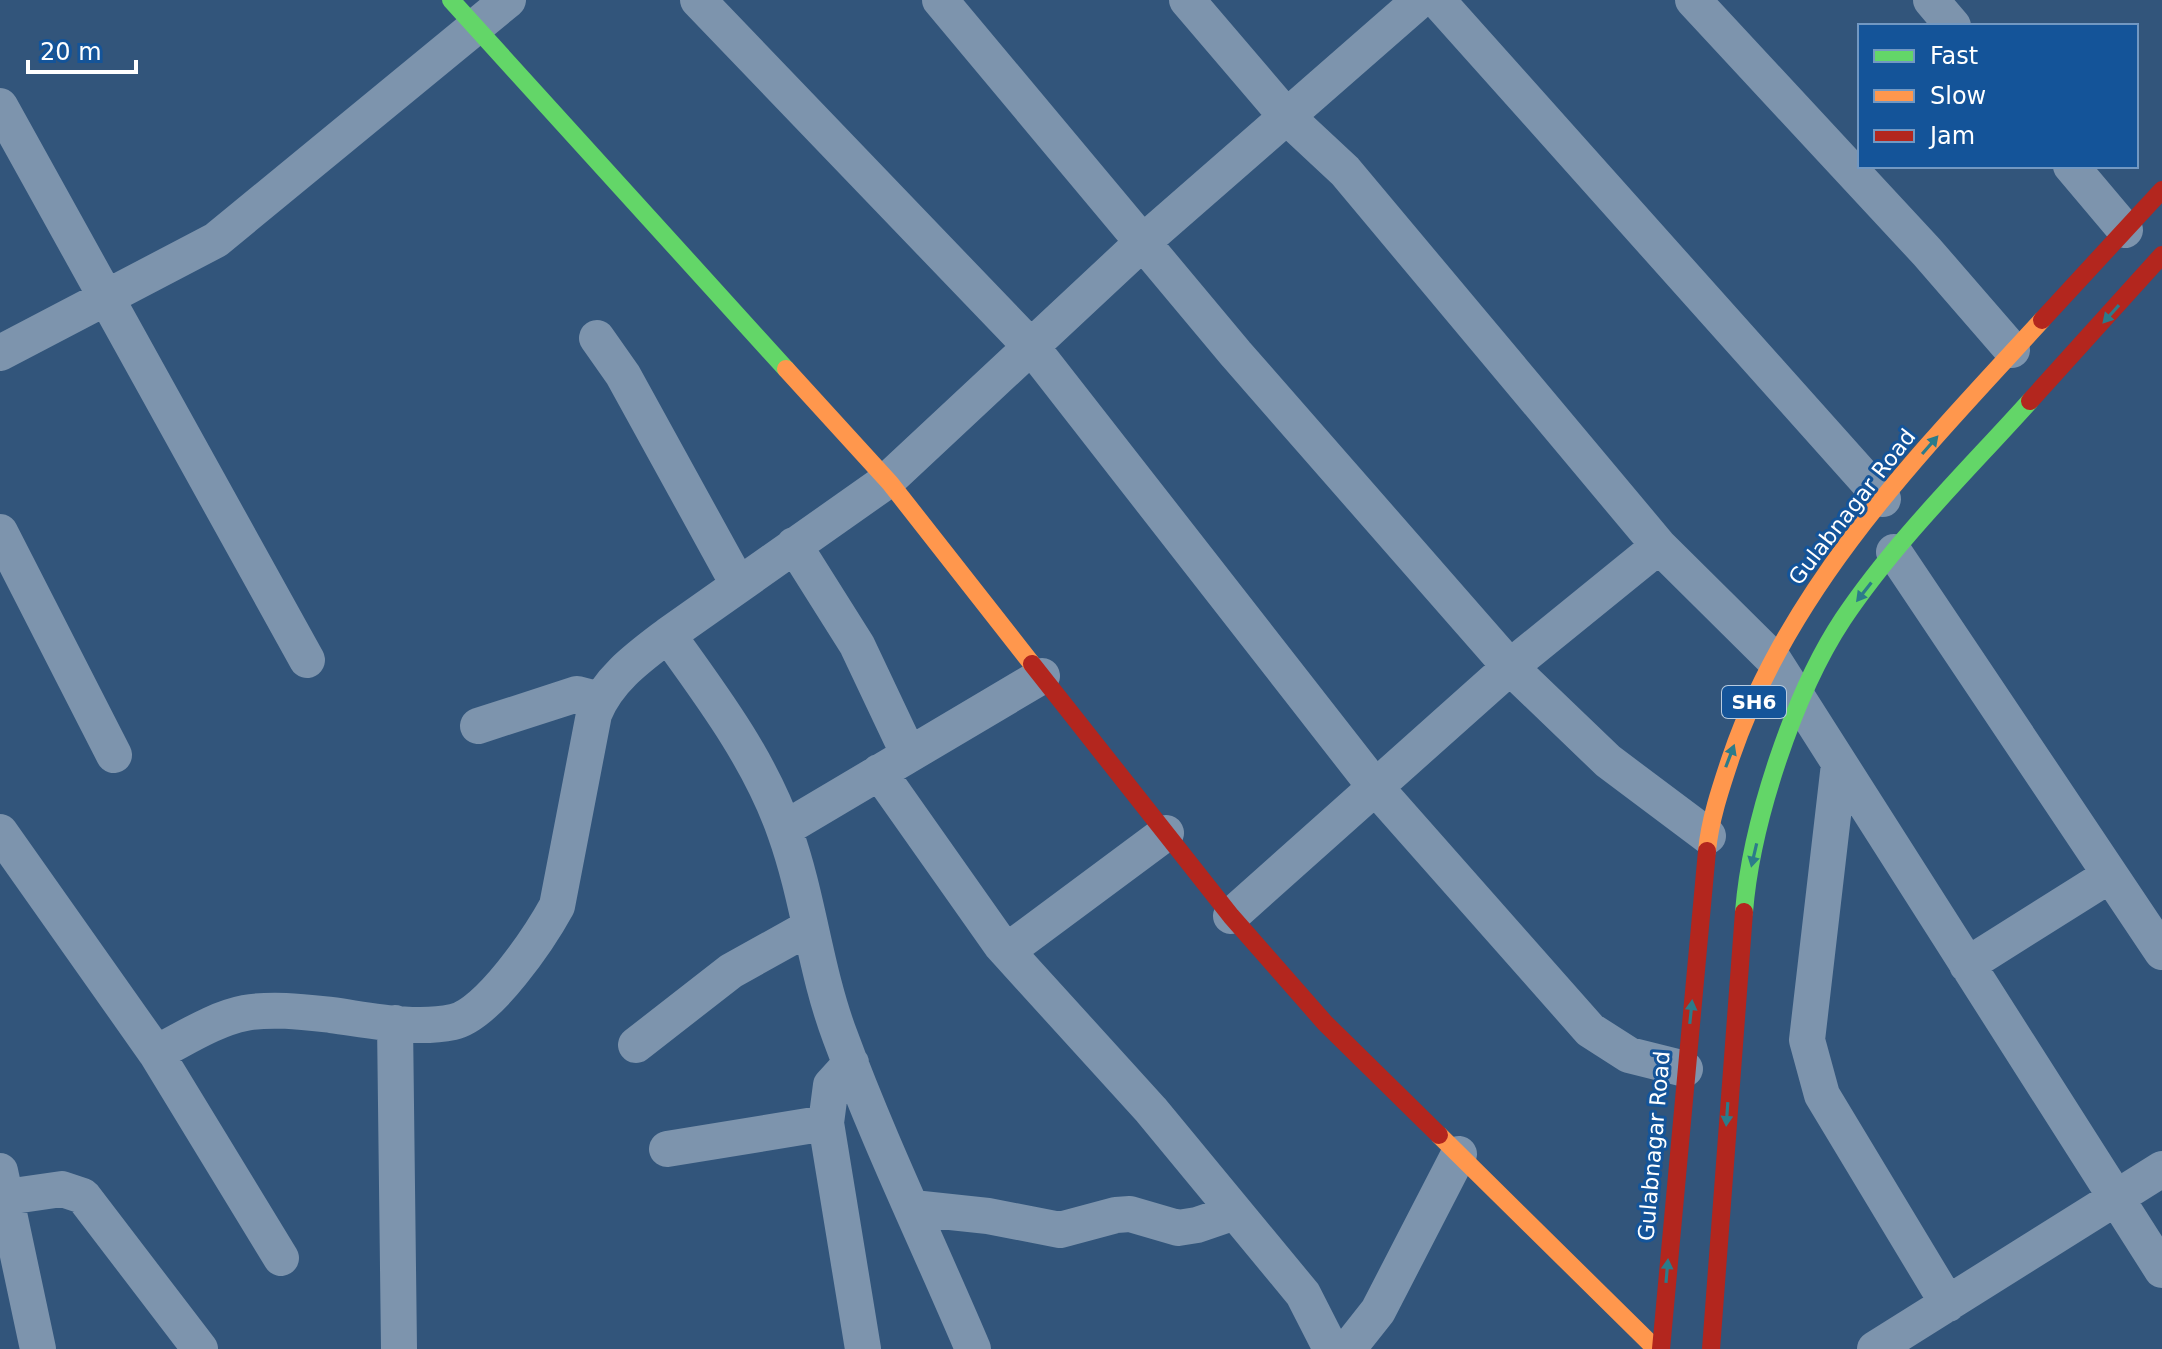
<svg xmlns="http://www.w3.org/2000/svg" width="2162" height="1349" font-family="'DejaVu Sans',sans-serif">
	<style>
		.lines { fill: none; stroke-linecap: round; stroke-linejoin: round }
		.street { stroke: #7d94ad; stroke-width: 36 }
		.fast { stroke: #63d668; stroke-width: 18 }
		.slow { stroke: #ff974d; stroke-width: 18 }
		.jam { stroke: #b3261e; stroke-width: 18 }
		.oneway { fill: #2c7b8a }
		.labels { text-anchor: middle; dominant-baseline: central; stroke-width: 6; stroke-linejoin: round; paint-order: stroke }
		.shield { fill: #145499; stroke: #b8cce0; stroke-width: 2 }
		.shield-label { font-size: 20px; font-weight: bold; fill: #fff }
		.street-label { font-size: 22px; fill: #fff; stroke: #145499 }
	</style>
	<rect width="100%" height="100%" fill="#32557b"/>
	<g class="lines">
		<path class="street" d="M698 0 1034 350 1376 788 1590 1030 1629 1055 1685 1069
			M940 0 1236 354 1510 667 1608 761 1708 836
			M1187 0 1286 116 1345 171 1659 546 1773 659 2162 1270
			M1437 0 1883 499
			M1693 0 1927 252 2012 350
			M1931 0 1953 26
			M0 106 307 660
			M2071 166 2125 230
			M597 338 623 375 738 584
			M0 353 216 240 508 0
			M0 532 114 755
			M794 545 857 645 909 755
			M1894 552 2162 952
			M668 635C712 696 760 760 785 832 809 899 815 970 840 1036 879 1142 929 1245 973 1349
			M478 726 577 694 600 700
			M1839 764 1807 1040 1822 1095 1948 1304
			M879 772 1001 945 1151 1110 1303 1294 1331 1349
			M784 829 1042 676
			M0 832 156 1053 281 1258
			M1231 916 1510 667 1659 546
			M1007 951 1166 833
			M1967 965 2110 875
			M395 1023 399 1349
			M636 1045 731 971 810 927
			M156 1053C184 1039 214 1019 245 1013 273 1008 304 1012 331 1015 369 1020 414 1030 453 1022 488 1015 540 937 557 906L594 714C608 679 639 657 668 635L888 480 1143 242 1420 0
			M851 1063 831 1085 826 1123 863 1349
			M667 1149 826 1123
			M0 1171 38 1349
			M0 1198 62 1189 83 1196 200 1349
			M913 1208 988 1216 1060 1230 1116 1215 1130 1214 1178 1228 1197 1225 1235 1212
			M1348 1349 1378 1311 1459 1154
			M1875 1349 2162 1169"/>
		<path class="fast" d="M451 0 786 369
			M1744 912C1751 823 1794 693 1843 619 1896 540 1967 471 2030 401"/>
		<path class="slow" d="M786 369 890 483 1032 664
			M1707 851C1710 819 1721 787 1731 757 1790 584 1921 452 2042 320
			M1439 1135 1656 1349"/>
		<path class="jam" d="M2042 320 2162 190
			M2030 401 2162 255
			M1032 664 1231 916 1325 1023 1439 1135
			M1661 1349 1707 851
			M1711 1349 1744 912"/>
	</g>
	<defs><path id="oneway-solid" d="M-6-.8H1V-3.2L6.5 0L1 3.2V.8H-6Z" transform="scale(2)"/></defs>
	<g class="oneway">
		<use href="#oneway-solid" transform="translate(2111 314) rotate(132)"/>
		<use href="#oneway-solid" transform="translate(1930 445) rotate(-49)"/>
		<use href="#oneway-solid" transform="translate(1864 592) rotate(128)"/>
		<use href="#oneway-solid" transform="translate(1730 756) rotate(-69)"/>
		<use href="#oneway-solid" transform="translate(1754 855) rotate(103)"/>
		<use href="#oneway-solid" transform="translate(1691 1012) rotate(-84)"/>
		<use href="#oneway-solid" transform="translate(1727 1114) rotate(94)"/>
		<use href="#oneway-solid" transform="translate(1667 1271) rotate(-85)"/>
	</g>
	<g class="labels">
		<rect class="shield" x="1722" y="686" width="64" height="32" rx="6"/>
		<g class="shield-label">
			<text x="1754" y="702">SH6</text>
		</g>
		<g class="street-label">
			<text transform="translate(1852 507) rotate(-52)">Gulabnagar Road</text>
			<text transform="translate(1654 1146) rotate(-85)">Gulabnagar Road</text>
		</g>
	</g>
	<rect x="1858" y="24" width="280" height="144" fill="#145499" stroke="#7298c2" stroke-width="2"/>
	<rect x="1874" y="50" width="40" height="12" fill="#63d668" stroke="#7298c2" stroke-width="2"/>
	<text x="1930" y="64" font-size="24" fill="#ffffff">Fast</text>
	<rect x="1874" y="90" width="40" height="12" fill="#ff974d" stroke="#7298c2" stroke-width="2"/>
	<text x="1930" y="104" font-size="24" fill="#ffffff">Slow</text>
	<rect x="1874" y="130" width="40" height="12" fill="#b3261e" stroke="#7298c2" stroke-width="2"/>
	<text x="1930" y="144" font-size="24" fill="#ffffff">Jam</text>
	<path d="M28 60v12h108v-12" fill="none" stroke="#ffffff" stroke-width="4"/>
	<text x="40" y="60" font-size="24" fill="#ffffff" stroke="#145499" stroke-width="6" paint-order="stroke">20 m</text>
</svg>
